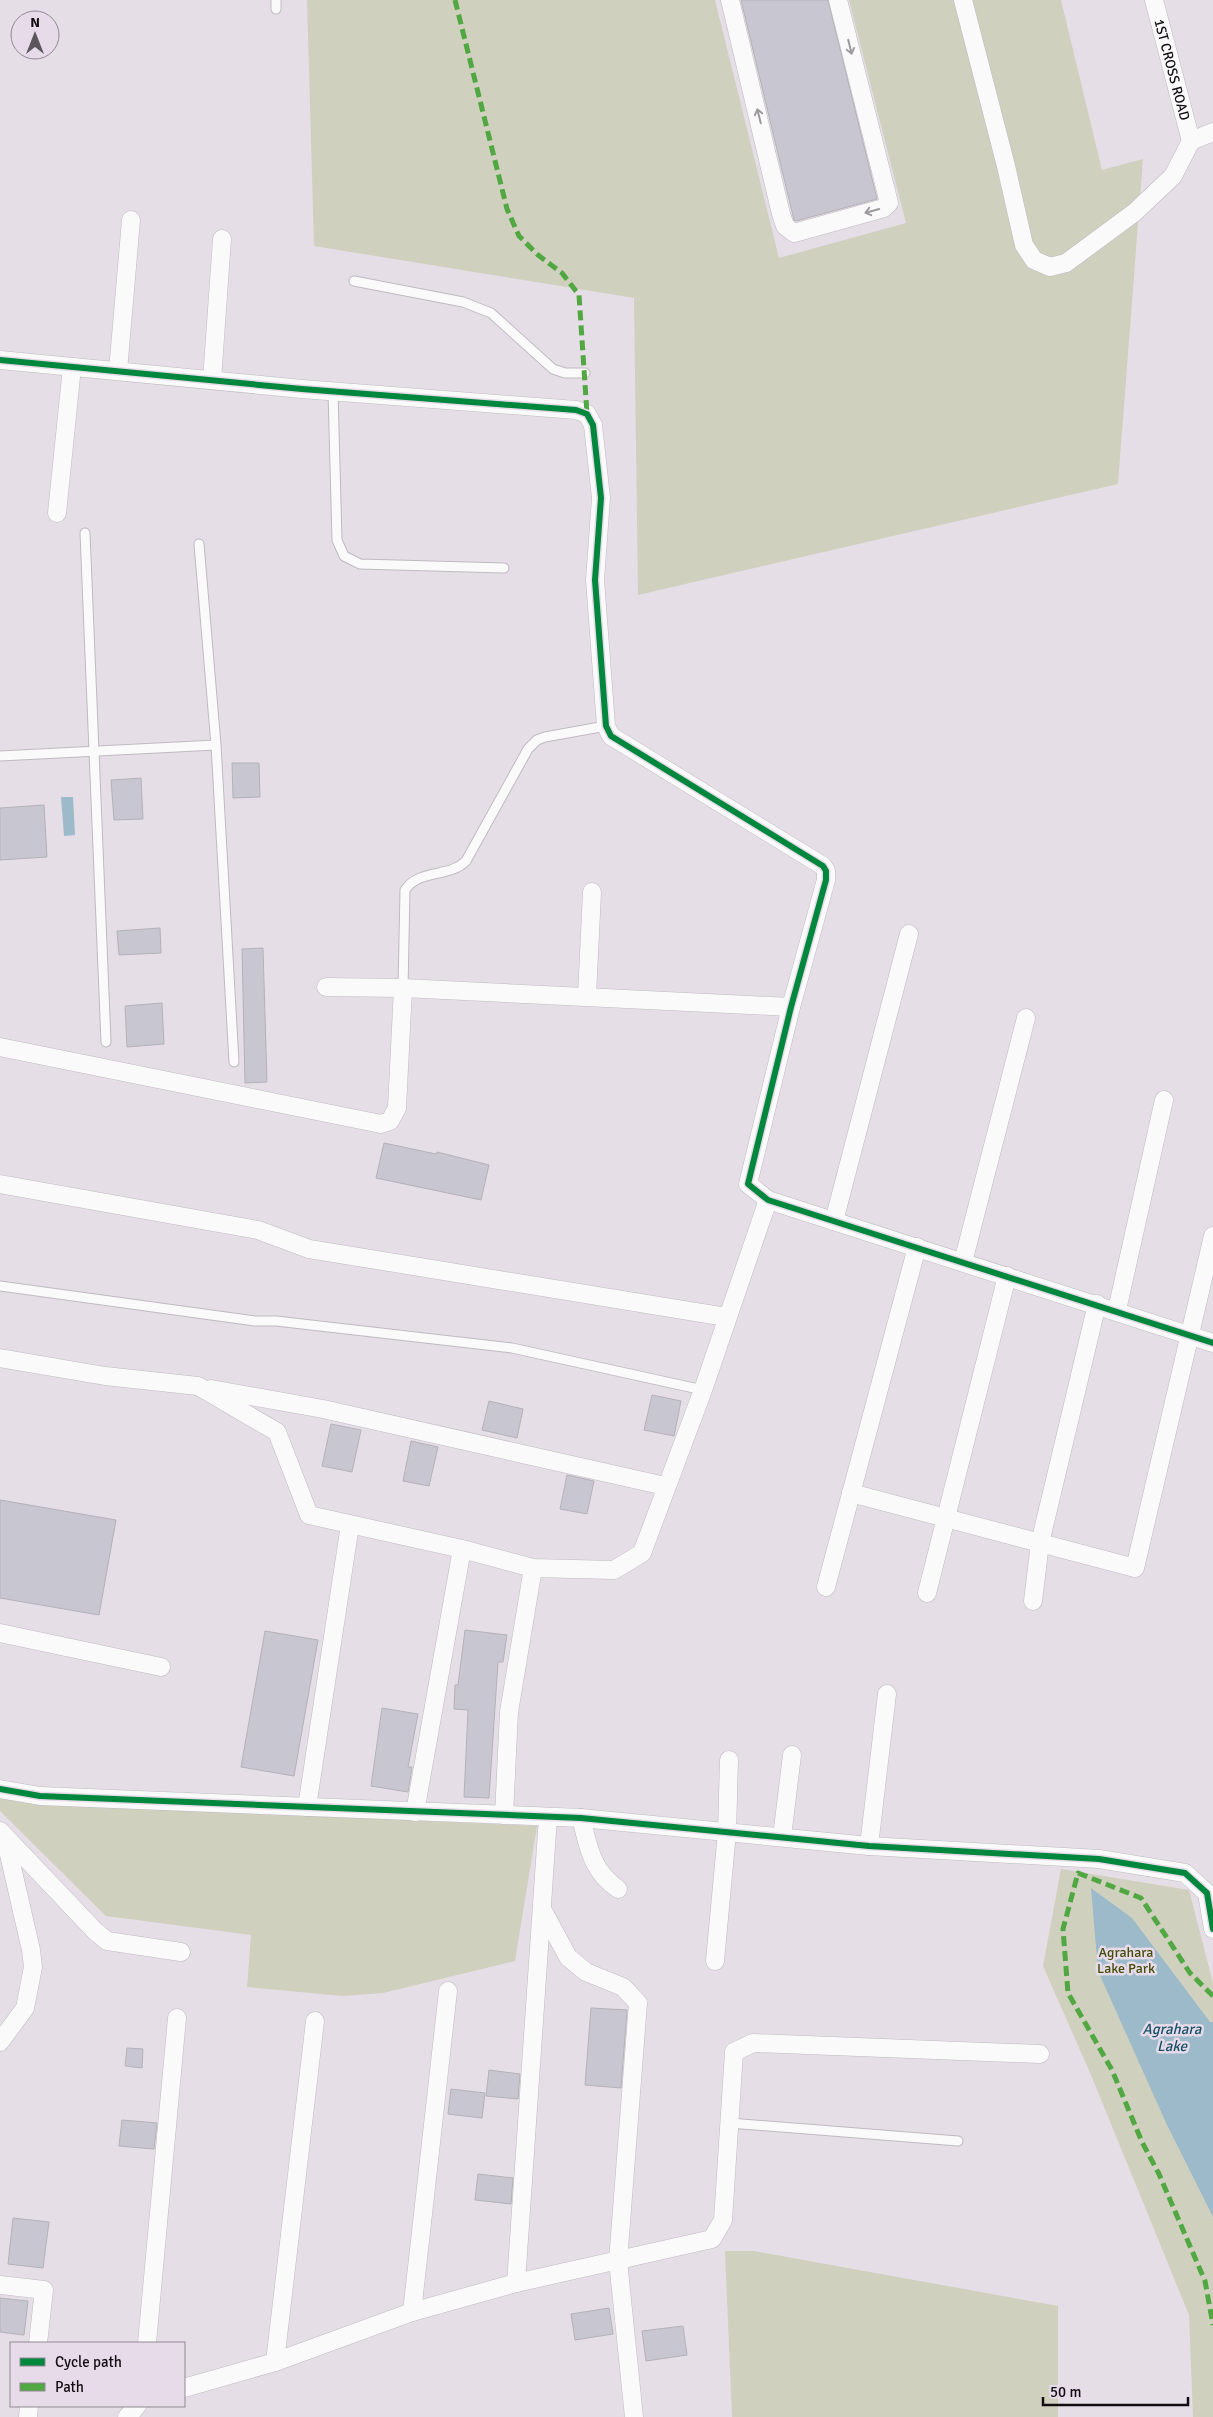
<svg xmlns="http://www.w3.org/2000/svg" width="1213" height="2417" font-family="Signika,sans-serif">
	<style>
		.green { fill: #d0d0be }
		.water { fill: #9dbacb }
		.building { fill: #c8c6d1; stroke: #b4b1b7 }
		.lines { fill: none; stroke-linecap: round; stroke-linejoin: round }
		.lane-casing { stroke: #bfbac0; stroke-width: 11 }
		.street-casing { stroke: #bfbac0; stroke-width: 19 }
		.lane { stroke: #fbfafb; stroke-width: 9 }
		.street { stroke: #fbfafb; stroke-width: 18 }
		.quiet { stroke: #51a842; stroke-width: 5; stroke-dasharray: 10 5; stroke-linecap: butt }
		.cycleway-casing { stroke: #e7dbe9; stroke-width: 9 }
		.cycleway { stroke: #00873e; stroke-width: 6 }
		.oneway { stroke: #9d9b9d }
		.labels { text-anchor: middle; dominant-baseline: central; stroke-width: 5; stroke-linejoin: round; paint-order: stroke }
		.street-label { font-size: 14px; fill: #110d11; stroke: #e7dbe9 }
		.park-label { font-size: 14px; fill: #454d09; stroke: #e7dbe9 }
		.water-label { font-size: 15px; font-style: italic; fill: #175167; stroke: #e7dbe9 }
	</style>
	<rect width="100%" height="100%" fill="#e5dee6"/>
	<path class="green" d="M307 0H715L779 258 906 223 849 0H1061L1102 170 1143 159 1118 484 638 595 634 298 314 246Z
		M0 1798 76 1805 537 1826 515 1961 383 1993 343 1996 247 1987 251 1935 106 1916 0 1811Z
		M1061 1869 1189 1890 1213 1983V2417H1193L1189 2315 1091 2075 1043 1966Z
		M725 2251H754L1058 2306V2417H732Z"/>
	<path class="water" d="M61 797H73L75 835 64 836Z
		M1091 1888 1132 1918 1210 2022H1213V2217L1167 2125 1098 1971Z"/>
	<path class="building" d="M741 0H828L877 199 796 221 794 220Z
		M232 763H259L260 797 233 798Z
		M141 778 143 819 114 820 111 780Z
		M44 805 47 857 0 860V808Z
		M160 928 161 953 119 955 117 931Z
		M263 948 267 1082 245 1083 242 949Z
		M162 1003 164 1044 127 1047 125 1006Z
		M384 1143 436 1154 437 1152 489 1165 481 1200 376 1178Z
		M652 1395 681 1401 674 1436 644 1430Z
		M489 1401 523 1409 517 1438 482 1430Z
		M331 1424 361 1430 352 1472 322 1466Z
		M411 1441 438 1447 429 1486 403 1481Z
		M567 1475 594 1481 587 1514 560 1509Z
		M0 1500 116 1520 99 1615 0 1598Z
		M465 1630 507 1635 503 1662H498L489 1798 464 1797 468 1710 454 1709 455 1685H458Z
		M265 1631 318 1640 294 1776 241 1767Z
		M382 1708 418 1714 408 1767H412L408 1792 371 1786Z
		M591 2008 627 2010 621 2088 585 2085Z
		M127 2048 143 2049 142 2068 125 2066Z
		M489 2070 520 2074 518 2099 486 2096Z
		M451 2089 485 2093 482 2118 448 2114Z
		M122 2120 157 2123 154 2149 119 2146Z
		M478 2174 513 2178 511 2204 475 2200Z
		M13 2218 49 2222 43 2268 8 2264Z
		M0 2298 28 2301 24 2335 0 2332Z
		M609 2308 613 2334 575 2340 571 2314Z
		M683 2326 687 2355 646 2361 642 2331Z"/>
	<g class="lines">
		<g class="lane-casing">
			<path id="lane" d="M276 9V0
				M354 281 463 302 491 313 553 369 565 373H585
				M333 392 337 540 344 556 360 564 504 568
				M85 533 106 1042
				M199 544 216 745 234 1062
				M0 756 216 745
				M403 988 405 890C419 869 449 878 466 861L528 749 537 740 545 737 606 726
				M0 1286 255 1321H276L512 1348 703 1390
				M729 2123 958 2141"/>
		</g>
		<g class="street-casing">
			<g id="street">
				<path d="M730 0 781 214 785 226 794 233 884 208 889 203 838 0"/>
				<path d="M963 0 1006 166 1024 245 1034 260 1050 267 1066 263 1135 212 1173 176 1191 141 1213 132"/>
				<path id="s1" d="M1154 0 1191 141"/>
				<path d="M0 360 302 389 576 410 587 414 593 425 601 498 595 580 606 726 611 736 823 866 826 871V880L791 1007 748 1184 768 1200 1213 1343"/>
				<path d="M118 371 131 220"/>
				<path d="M212 380 222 239"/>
				<path d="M57 513 72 367"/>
				<path d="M326 987 403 988"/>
				<path d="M587 996 592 892"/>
				<path d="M0 1047 381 1124 390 1121 397 1108 403 988 791 1007"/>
				<path d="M0 1184 258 1230 309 1249 726 1317"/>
				<path d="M834 1221 909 934"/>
				<path d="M963 1262 1026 1018"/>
				<path d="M1117 1310 1164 1100"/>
				<path d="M0 1358 105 1376 198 1386 277 1432 309 1515 462 1549 533 1568 614 1570 642 1553 703 1390 768 1200"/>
				<path d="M211 1389 323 1409 665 1486"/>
				<path d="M851 1493 1135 1568 1213 1236"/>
				<path d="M826 1587 917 1247"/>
				<path d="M927 1593 1007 1276"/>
				<path d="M1033 1601 1040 1543 1097 1304"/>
				<path d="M0 1633 161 1667"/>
				<path d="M0 1789 40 1796 581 1818 869 1846 1099 1859 1185 1873 1207 1893 1213 1929"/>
				<path d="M307 1807 350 1525"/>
				<path d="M415 1812 462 1549"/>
				<path d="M504 1815 509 1712 533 1568"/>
				<path d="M581 1818C589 1848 591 1870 618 1889"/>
				<path d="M0 1831 95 1931 107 1941 181 1952"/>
				<path d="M782 1837 792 1755"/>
				<path d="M869 1846 887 1694"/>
				<path d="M542 1909 568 1957 586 1972 623 1987 638 2003 618 2261 634 2417"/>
				<path d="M715 1961 727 1832 729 1760"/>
				<path d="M0 2042 25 2008 33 1967 31 1950 5 1837"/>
				<path d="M516 2283 548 1817"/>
				<path d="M0 2285 44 2290 38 2343"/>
				<path d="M412 2312 448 1991"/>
				<path d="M147 2343 177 2018"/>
				<path d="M275 2362 315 2021"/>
				<path d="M184 2388 275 2362 412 2312 516 2283 712 2239 723 2220 734 2052 753 2043 1040 2054"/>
				<path d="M28 2417 29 2406"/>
				<path d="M127 2417 137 2406"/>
			</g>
		</g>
		<use href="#lane" class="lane"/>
		<use href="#street" class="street"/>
		<path class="quiet" d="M455 0 507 209 519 236 538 255 562 273 579 295 587 414
			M1213 1996 1190 1973 1141 1898 1078 1873 1063 1929 1068 1993 1112 2070 1142 2142 1159 2174 1205 2281 1213 2325"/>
		<g class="cycleway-casing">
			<path id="cycleway" d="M0 360 302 389 576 410 587 414 593 425 601 498 595 580 606 726 611 736 823 866 826 871V880L791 1007 748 1184 768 1200 1213 1343
				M0 1789 40 1796 581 1818 869 1846 1099 1859 1185 1873 1207 1893 1213 1929"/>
		</g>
		<use href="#cycleway" class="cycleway"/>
	</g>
	<defs><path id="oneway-shaft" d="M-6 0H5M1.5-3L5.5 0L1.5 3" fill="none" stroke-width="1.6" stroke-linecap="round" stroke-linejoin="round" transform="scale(1.25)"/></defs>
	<g class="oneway">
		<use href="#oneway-shaft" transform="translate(850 47) rotate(76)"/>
		<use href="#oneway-shaft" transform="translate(759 116) rotate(-104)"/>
		<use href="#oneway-shaft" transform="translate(872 211) rotate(164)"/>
	</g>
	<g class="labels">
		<g class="street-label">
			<text stroke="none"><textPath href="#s1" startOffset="72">1ST CROSS ROAD</textPath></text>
		</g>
		<g class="park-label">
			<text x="1126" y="1952">Agrahara<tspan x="1126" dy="16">Lake Park</tspan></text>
		</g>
		<g class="water-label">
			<text x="1172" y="2029">Agrahara<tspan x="1172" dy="17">Lake</tspan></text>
		</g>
	</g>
	<rect x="10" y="2342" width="175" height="65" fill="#e7dbe9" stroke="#918993"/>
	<rect x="20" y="2358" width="25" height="8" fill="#00873e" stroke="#918993"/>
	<text x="55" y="2367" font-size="15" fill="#110d11">Cycle path</text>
	<rect x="20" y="2383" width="25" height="8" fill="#51a842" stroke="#918993"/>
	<text x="55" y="2392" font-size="15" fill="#110d11">Path</text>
	<g transform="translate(35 35)"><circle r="24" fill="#e7dbe9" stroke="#918993"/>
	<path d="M0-4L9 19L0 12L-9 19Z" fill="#5b565c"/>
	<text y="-8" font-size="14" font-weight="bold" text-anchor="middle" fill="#110d11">N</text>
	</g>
	<path d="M1043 2397v8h145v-8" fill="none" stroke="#110d11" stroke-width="2.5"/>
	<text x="1050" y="2397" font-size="15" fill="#110d11" stroke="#e7dbe9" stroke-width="4" paint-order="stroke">50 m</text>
</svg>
